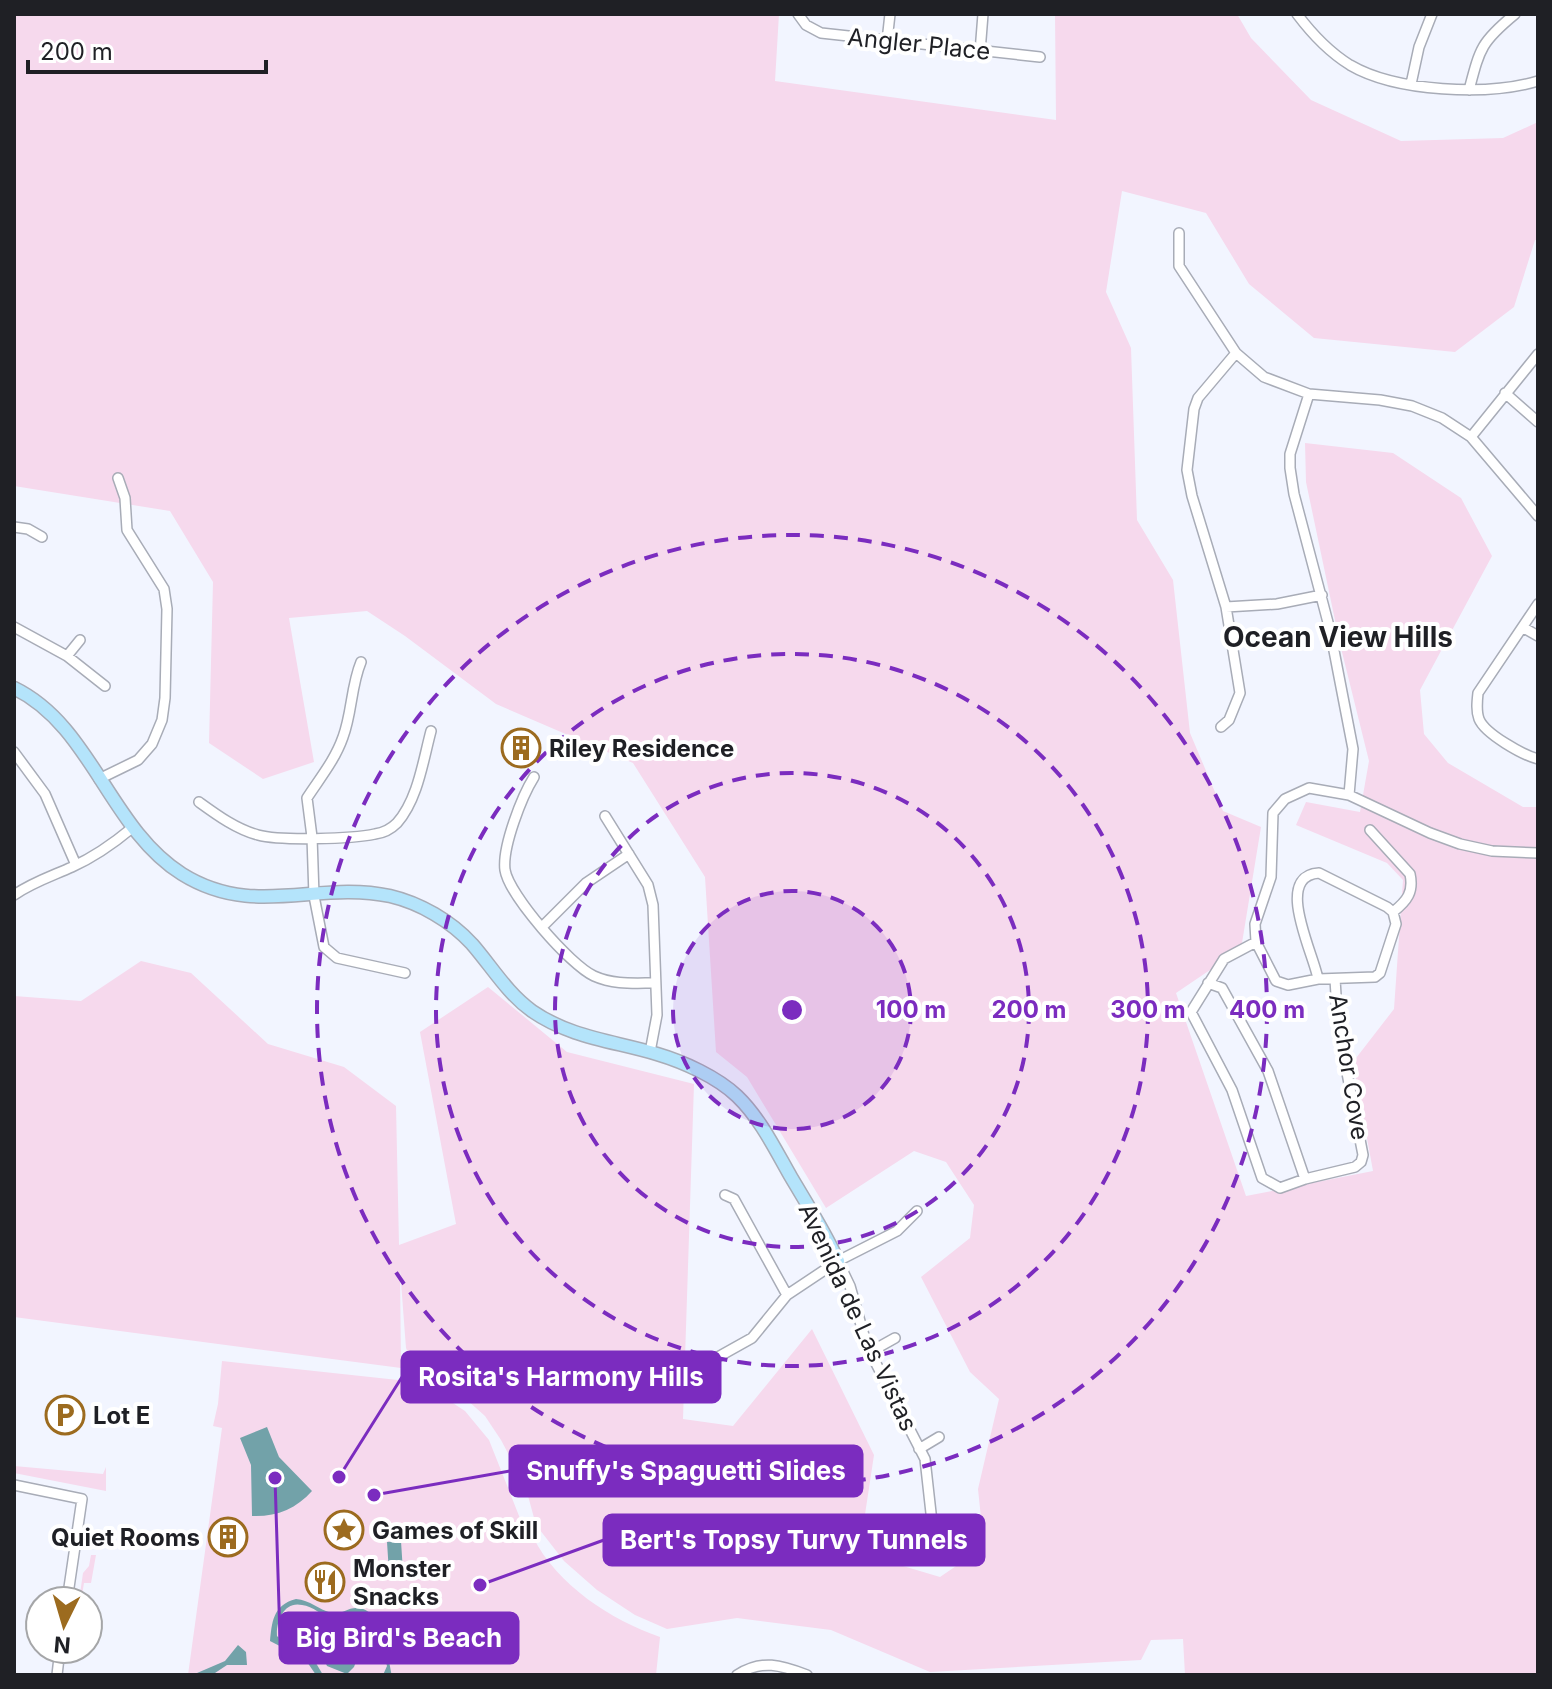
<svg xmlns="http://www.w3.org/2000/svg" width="1552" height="1689" font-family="Inter,sans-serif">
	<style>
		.green { fill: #f6d9ed }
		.water { fill: #72a2a9 }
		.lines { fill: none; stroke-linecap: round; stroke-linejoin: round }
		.street-casing { stroke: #a8acb7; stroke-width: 12 }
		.secondary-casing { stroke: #a8acb7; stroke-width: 15 }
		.street { stroke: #fff; stroke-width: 9 }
		.secondary { stroke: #b4e4fb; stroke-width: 12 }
		.ring { fill: none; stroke: #7b2cbf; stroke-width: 4; stroke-dasharray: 14 10 }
		.labels { text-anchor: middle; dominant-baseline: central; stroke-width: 8; stroke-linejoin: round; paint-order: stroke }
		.street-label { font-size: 24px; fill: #1f2025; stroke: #fff }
		.poi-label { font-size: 24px; font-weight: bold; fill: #1f2025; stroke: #fff; text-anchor: start }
		.quarter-label { font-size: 28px; font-weight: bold; fill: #1f2025; stroke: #fff }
		.centre { fill: #7b2cbf; stroke: #fff; stroke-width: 4 }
		.ring-label { font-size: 24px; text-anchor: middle; font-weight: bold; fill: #7b2cbf; stroke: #fff; stroke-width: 8; stroke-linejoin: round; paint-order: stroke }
		.leader { fill: none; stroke: #7b2cbf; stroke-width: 3 }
		.callout-dot { fill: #7b2cbf; stroke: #fff; stroke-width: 3 }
		.callout { fill: #7b2cbf; stroke: #7b2cbf; stroke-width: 3 }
		.callout-label { font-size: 26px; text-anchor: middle; font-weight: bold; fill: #fff }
	</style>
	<rect width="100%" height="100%" fill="#f2f5ff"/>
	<path class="green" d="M14 14H779L775 81 1056 120 1055 14H1237L1251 38 1311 100 1401 141 1503 138 1538 122V240H1535L1514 307 1455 352 1314 338 1249 284 1206 213 1122 191 1106 292 1131 348 1137 520 1173 580 1190 733 1223 811 1261 827 1241 949 1176 993 1246 1196 1373 1171 1353 1062 1394 1009 1403 880 1387 863 1296 825 1306 802 1360 812 1369 761 1340 644 1306 482 1305 443 1393 453 1461 498 1492 556 1420 690 1424 734 1448 763 1523 807H1538V1675H1185L1183 1639 1151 1640 1141 1660 930 1672 831 1630 737 1618 667 1629 635 1615 597 1590 564 1561 536 1525 525 1485 501 1440 485 1416 457 1391 416 1371 406 1348 400 1269 401 1368 14 1317V996L81 1001 141 961 191 973 268 1044 344 1067 396 1106 399 1245 456 1224 420 1032 488 987 567 1052 694 1084 683 1419 733 1426 812 1329 874 1455 864 1521 893 1563 940 1577 984 1547 978 1489 999 1399 970 1372 921 1277 970 1238 974 1205 946 1162 914 1151 826 1208 747 1077 716 1052 705 877 633 763 496 704 405 636 367 611 289 618 314 762 263 779 209 743 213 582 170 511 14 486Z
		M222 1361 398 1380 433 1390 465 1411 489 1440 523 1526 529 1537H533C557 1585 611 1620 660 1637L656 1675H188L222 1428 213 1426 218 1404Z
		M14 1466 103 1474 106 1467V1491L14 1473Z
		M91 1555H96L91 1583H84L81 1601H79L83 1573 89 1566Z"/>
	<path class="water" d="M267 1427 279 1457 312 1491C296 1509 276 1517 252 1516L251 1465 240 1438Z
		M401 1541 403 1572 389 1573 387 1542Z
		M296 1599C310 1600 319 1610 332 1613 341 1615 347 1608 356 1608 384 1607 388 1659 392 1675H383L387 1666C382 1648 376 1621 358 1613 349 1615 342 1621 332 1618 322 1616 313 1606 302 1605 284 1601 276 1621 277 1636L285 1644 313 1658 323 1675H316L305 1659 270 1641C272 1624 272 1605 296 1599Z
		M342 1632 359 1636 363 1643 354 1667 347 1674 327 1666 320 1651 323 1641Z
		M238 1645 246 1652 247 1665H227L212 1675H198L197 1673 225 1661Z"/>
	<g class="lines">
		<g class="street-casing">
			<path id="street" d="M798 14 806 25 821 33 1040 57
				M1297 14C1312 34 1329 52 1350 65 1396 92 1488 96 1538 81
				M887 41 890 14
				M980 52 983 14
				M1411 84 1419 47 1432 14
				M1469 90C1480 48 1481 42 1515 14
				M1179 233V266L1236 353 1264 377 1309 394 1380 400 1412 406 1442 418 1471 437 1538 516
				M1505 393 1538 422
				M1309 394 1290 454V468L1294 494 1330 630 1353 749 1349 795
				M1471 437 1538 354
				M14 527 28 529 42 537
				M1538 604 1478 693C1477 702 1476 711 1479 719 1485 734 1523 755 1538 759
				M1226 607 1277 604 1322 595
				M14 627 67 656 105 686
				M1524 628 1538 636
				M67 656 80 640
				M361 662C351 686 352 713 343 737 335 760 320 778 307 798L312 837 314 896 324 947 337 958 405 973
				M1221 727 1229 720 1240 693 1226 607 1192 496 1187 470 1194 409 1198 398 1236 353
				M14 752 45 794 76 865
				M534 777C522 796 502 847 505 870 509 895 570 965 594 976 614 985 634 983 655 983
				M99 779 138 760 152 744 162 720 165 698 167 609 164 589 127 530 125 498 118 478
				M199 802C217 815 236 829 258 835 280 841 352 839 375 834 383 833 391 829 397 823 418 799 423 761 431 731
				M605 816 648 885 653 905 657 1015 650 1052
				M1370 830 1410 874C1414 892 1407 901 1393 912
				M14 895C33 882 52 876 72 867 94 857 114 843 132 828
				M542 927 586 883 629 854
				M1256 942 1224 959 1191 1012 1232 1090 1262 1178 1280 1188 1305 1179 1355 1167 1361 1162 1363 1155 1338 1027 1335 979
				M1318 979C1314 954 1273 876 1319 873L1387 907 1393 912 1396 924 1380 973 1375 977 1318 979 1288 985 1276 981 1256 942 1255 924 1271 877 1273 813 1285 799 1309 788 1349 795 1430 833 1460 844 1492 851 1538 853
				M1208 983 1222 988 1268 1071 1305 1179
				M725 1195 734 1199 787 1295
				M838 1261 850 1286 867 1346 925 1459 932 1522
				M870 1352 895 1338
				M718 1357 752 1338 787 1295 838 1261 897 1231 917 1211
				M919 1449 939 1437
				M14 1485 82 1499 67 1601
				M57 1675 60 1649
				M737 1675C762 1659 781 1665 807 1675"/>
		</g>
		<g class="secondary-casing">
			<path id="secondary" d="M14 688C92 726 109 828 182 874 254 919 317 880 390 896 420 903 451 921 472 944 492 967 507 993 532 1011 571 1038 614 1041 657 1054 684 1062 717 1077 737 1096 760 1118 775 1149 791 1177 807 1204 825 1232 838 1261"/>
		</g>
		<use href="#street" class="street"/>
		<use href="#secondary" class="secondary"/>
	</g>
	<circle cx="792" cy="1010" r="119" fill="#7b2cbf" fill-opacity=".12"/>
	<g class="ring">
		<circle cx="792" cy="1010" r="119"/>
		<circle cx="792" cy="1010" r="237"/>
		<circle cx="792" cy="1010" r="356"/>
		<circle cx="792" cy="1010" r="475"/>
	</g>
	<defs>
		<g id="building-ring" transform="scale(2)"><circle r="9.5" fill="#fff" stroke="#9c6b1f" stroke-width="1.5"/><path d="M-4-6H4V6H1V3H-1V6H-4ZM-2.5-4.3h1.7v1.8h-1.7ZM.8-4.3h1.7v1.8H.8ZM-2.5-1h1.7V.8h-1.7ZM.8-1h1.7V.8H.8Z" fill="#9c6b1f"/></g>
		<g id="parking-ring" transform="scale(2)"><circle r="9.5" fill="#fff" stroke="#9c6b1f" stroke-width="1.5"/><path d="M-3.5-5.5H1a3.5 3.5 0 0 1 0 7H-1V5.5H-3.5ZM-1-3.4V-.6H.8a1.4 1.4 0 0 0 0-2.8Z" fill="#9c6b1f"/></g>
		<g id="sight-ring" transform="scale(2)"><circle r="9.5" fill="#fff" stroke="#9c6b1f" stroke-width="1.5"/><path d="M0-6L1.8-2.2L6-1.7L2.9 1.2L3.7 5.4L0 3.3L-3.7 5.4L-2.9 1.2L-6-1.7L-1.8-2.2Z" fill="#9c6b1f"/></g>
		<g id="restaurant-ring" transform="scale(2)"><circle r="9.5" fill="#fff" stroke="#9c6b1f" stroke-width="1.5"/><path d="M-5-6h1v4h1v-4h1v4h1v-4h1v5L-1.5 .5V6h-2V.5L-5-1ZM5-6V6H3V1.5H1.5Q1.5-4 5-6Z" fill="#9c6b1f"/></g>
	</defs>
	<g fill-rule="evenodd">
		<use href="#building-ring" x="521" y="748"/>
		<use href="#parking-ring" x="65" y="1415"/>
		<use href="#sight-ring" x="344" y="1530"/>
		<use href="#building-ring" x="228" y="1537"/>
		<use href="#restaurant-ring" x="325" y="1582"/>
	</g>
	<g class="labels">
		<g class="street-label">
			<text transform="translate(919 44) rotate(6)">Angler Place</text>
			<text transform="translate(1349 1067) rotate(81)">Anchor Cove</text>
			<text transform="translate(858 1317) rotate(65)">Avenida de Las Vistas</text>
		</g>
		<g class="poi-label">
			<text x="549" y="748">Riley Residence</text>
			<text x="93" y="1415">Lot E</text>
			<text x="372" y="1530">Games of Skill</text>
			<text x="200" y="1537" text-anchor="end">Quiet Rooms</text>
			<text x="353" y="1568">Monster<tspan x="353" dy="28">Snacks</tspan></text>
		</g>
		<g class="quarter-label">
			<text x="1338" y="637">Ocean View Hills</text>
		</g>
	</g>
	<circle cx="792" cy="1010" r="12" class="centre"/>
	<g class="ring-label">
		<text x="911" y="1018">100 m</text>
		<text x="1029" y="1018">200 m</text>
		<text x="1148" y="1018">300 m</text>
		<text x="1267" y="1018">400 m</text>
	</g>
	<path class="leader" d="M339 1477L402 1377M374 1495L510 1471M480 1585L604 1540M275 1478L280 1638"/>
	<g class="callout-dot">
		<circle cx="339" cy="1477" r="8"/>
		<circle cx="374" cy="1495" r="8"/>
		<circle cx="480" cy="1585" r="8"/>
		<circle cx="275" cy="1478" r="8"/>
	</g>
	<g class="callout">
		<rect x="402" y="1352" width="318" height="50" rx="8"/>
		<rect x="510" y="1446" width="352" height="50" rx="8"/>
		<rect x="604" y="1515" width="380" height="50" rx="8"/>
		<rect x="280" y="1613" width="238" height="50" rx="8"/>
	</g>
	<g class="callout-label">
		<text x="561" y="1386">Rosita's Harmony Hills</text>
		<text x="686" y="1480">Snuffy's Spaguetti Slides</text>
		<text x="794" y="1549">Bert's Topsy Turvy Tunnels</text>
		<text x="399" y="1647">Big Bird's Beach</text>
	</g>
	<rect width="1552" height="1689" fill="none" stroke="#1f2025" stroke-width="32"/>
	<g transform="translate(64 1625) rotate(185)"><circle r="38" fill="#ffffff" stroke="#a5a6a8" stroke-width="2"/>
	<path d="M0-6L14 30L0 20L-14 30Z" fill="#9c6b1f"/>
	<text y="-12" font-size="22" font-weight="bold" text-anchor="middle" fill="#1f2025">N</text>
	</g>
	<path d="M28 60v12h238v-12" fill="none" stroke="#1f2025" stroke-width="4"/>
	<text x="40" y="60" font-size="24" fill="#1f2025" stroke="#ffffff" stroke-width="6" paint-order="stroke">200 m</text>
</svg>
